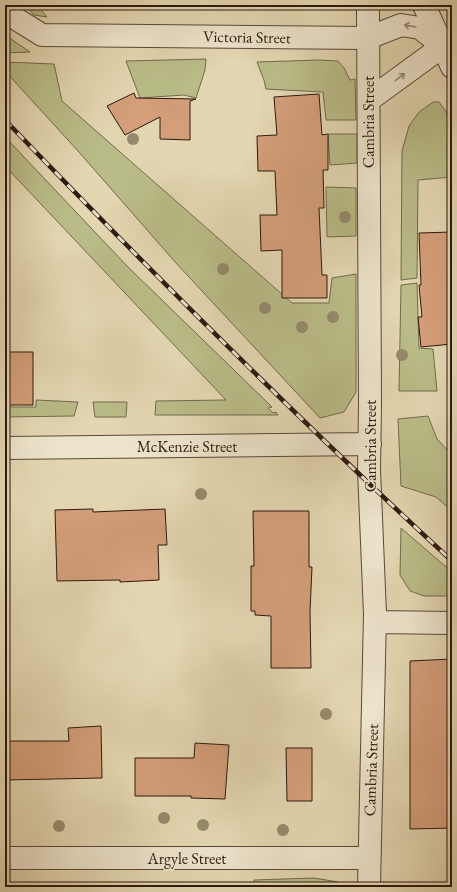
<svg xmlns="http://www.w3.org/2000/svg" width="457" height="892" font-family="'EB Garamond',serif">
	<style>
		.green { fill: #b9bc88; stroke: #736a4c }
		.building { fill: #d39e79; stroke: #2d190f }
		.lines { fill: none; stroke-linecap: round; stroke-linejoin: round }
		.minor-casing { stroke: #5a4838; stroke-width: 24 }
		.tertiary-casing { stroke: #5a4838; stroke-width: 24 }
		.minor { stroke: #ede4cc; stroke-width: 22 }
		.tertiary { stroke: #ede4cc; stroke-width: 22 }
		.rail-casing { stroke: #2d190f; stroke-width: 4.5 }
		.rail { stroke: #ede4cc; stroke-width: 3; stroke-dasharray: 9; stroke-linecap: butt }
		.tree { fill: #96896c }
		.oneway { stroke: #978977 }
		.labels { text-anchor: middle; dominant-baseline: central; stroke-width: 3.5; stroke-linejoin: round; paint-order: stroke }
		.street-label { font-size: 16px; fill: #2d190f; stroke: #ede4cc }
	</style>
	<rect width="100%" height="100%" fill="#e3d6b1"/>
	<filter id="stains"><feTurbulence type="fractalNoise" baseFrequency=".005" numOctaves="4"/><feColorMatrix values="0 0 0 0 .2 0 0 0 0 .09 0 0 0 0 .02 0 0 0 .5 -.17"/></filter>
	<radialGradient id="worn" r=".72"><stop offset=".6" stop-color="#630" stop-opacity="0"/><stop offset="1" stop-color="#630" stop-opacity=".3"/></radialGradient>
	<path class="green" d="M25 5H37L47 17 34 15Z
		M5 35 30 52 5 53Z
		M206 59 205 70 196 98 184 95 140 98 126 61Z
		M319 60 338 61 344 68 350 80 355 79 356 120H326L323 92 266 89 264 80 257 62Z
		M5 62 54 64 62 101 292 303H329L332 278 356 274V392L344 412 320 418 176 263 78 151 5 71Z
		M433 102H439L445 110 452 126V177L418 180 417 278 401 280 402 151 409 126 419 112Z
		M328 134H357V163L330 165Z
		M5 137 128 267 272 407 268 408 273 413 276 412 278 415H155L156 401 226 400 5 166Z
		M326 187 356 188V236L327 237Z
		M417 283 419 348 433 349 437 391H399L401 285Z
		M36 400 78 402 74 416 5 417V407H36Z
		M93 402H127L126 417H95Z
		M428 416 437 439 452 455V511L436 497 401 486 398 419Z
		M401 528 452 572V596H424L410 591 400 575Z
		M314 878 338 882 342 887H254V880Z"/>
	<path class="building" d="M134 93 136 98 196 99 190 101V140L160 139V117L125 135 107 106Z
		M319 94 322 135 328 134V170H323L324 208H319L322 275H327V298H282V250L261 251 260 215H277L275 171H258L257 136 277 135 274 97Z
		M452 232V344L421 347 418 317H422L419 285H421L419 233Z
		M5 352H33V405H5Z
		M93 509V512L165 509 167 545H158L159 580 120 582V580L57 581 55 510Z
		M253 511H309V567H312L310 612 311 668H271V616L255 615V611H251V566H254Z
		M452 659V828L410 829V661Z
		M101 726 102 778 5 780V741H69L68 728Z
		M195 743 229 745 225 799 191 798V796H135V758H194Z
		M286 748H312V801H287Z"/>
	<g class="lines">
		<g class="minor-casing">
			<path id="minor" d="M368 5 370 404 369 470 375 614 369 887
				M5 9 13 17 42 35 368 38 401 25 420 28 443 46
				M369 100 443 46 452 45
				M5 448 370 444
				M375 622 452 623
				M5 858H369"/>
		</g>
		<g class="tertiary-casing">
			<path id="tertiary" d="M424 5 452 67"/>
		</g>
		<use href="#minor" class="minor"/>
		<use href="#tertiary" class="tertiary"/>
		<g class="rail-casing">
			<path id="rail" d="M5 120C150 271 298 419 452 561"/>
		</g>
		<use href="#rail" class="rail"/>
	</g>
	<g class="tree">
		<circle cx="133" cy="139" r="6"/>
		<circle cx="345" cy="217" r="6"/>
		<circle cx="223" cy="269" r="6"/>
		<circle cx="265" cy="308" r="6"/>
		<circle cx="333" cy="317" r="6"/>
		<circle cx="302" cy="327" r="6"/>
		<circle cx="402" cy="355" r="6"/>
		<circle cx="201" cy="494" r="6"/>
		<circle cx="326" cy="714" r="6"/>
		<circle cx="164" cy="818" r="6"/>
		<circle cx="203" cy="825" r="6"/>
		<circle cx="59" cy="826" r="6"/>
		<circle cx="283" cy="830" r="6"/>
	</g>
	<defs><path id="oneway-shaft" d="M-6 0H5M1.5-3L5.5 0L1.5 3" fill="none" stroke-width="1.6" stroke-linecap="round" stroke-linejoin="round"/></defs>
	<g class="oneway">
		<use href="#oneway-shaft" transform="translate(410 26) rotate(-170)"/>
		<use href="#oneway-shaft" transform="translate(400 77) rotate(-37)"/>
	</g>
	<g class="labels">
		<g class="street-label">
			<text transform="translate(247 37) rotate(1)">Victoria Street</text>
			<text transform="translate(368 122) rotate(-90)">Cambria Street</text>
			<text x="187" y="446">McKenzie Street</text>
			<text transform="translate(370 446) rotate(-90)">Cambria Street</text>
			<text transform="translate(371 770) rotate(-88)">Cambria Street</text>
			<text x="187" y="858">Argyle Street</text>
		</g>
	</g>
	<rect width="457" height="892" fill="none" stroke="#e3d6b1" stroke-width="20"/>
	<rect x="6" y="6" width="445" height="880" fill="none" stroke="#2d190f" stroke-width="2"/>
	<rect x="10" y="10" width="437" height="872" fill="none" stroke="#2d190f"/>
	<rect width="100%" height="100%" filter="url(#stains)"/>
	<rect width="100%" height="100%" fill="url(#worn)"/>
</svg>
